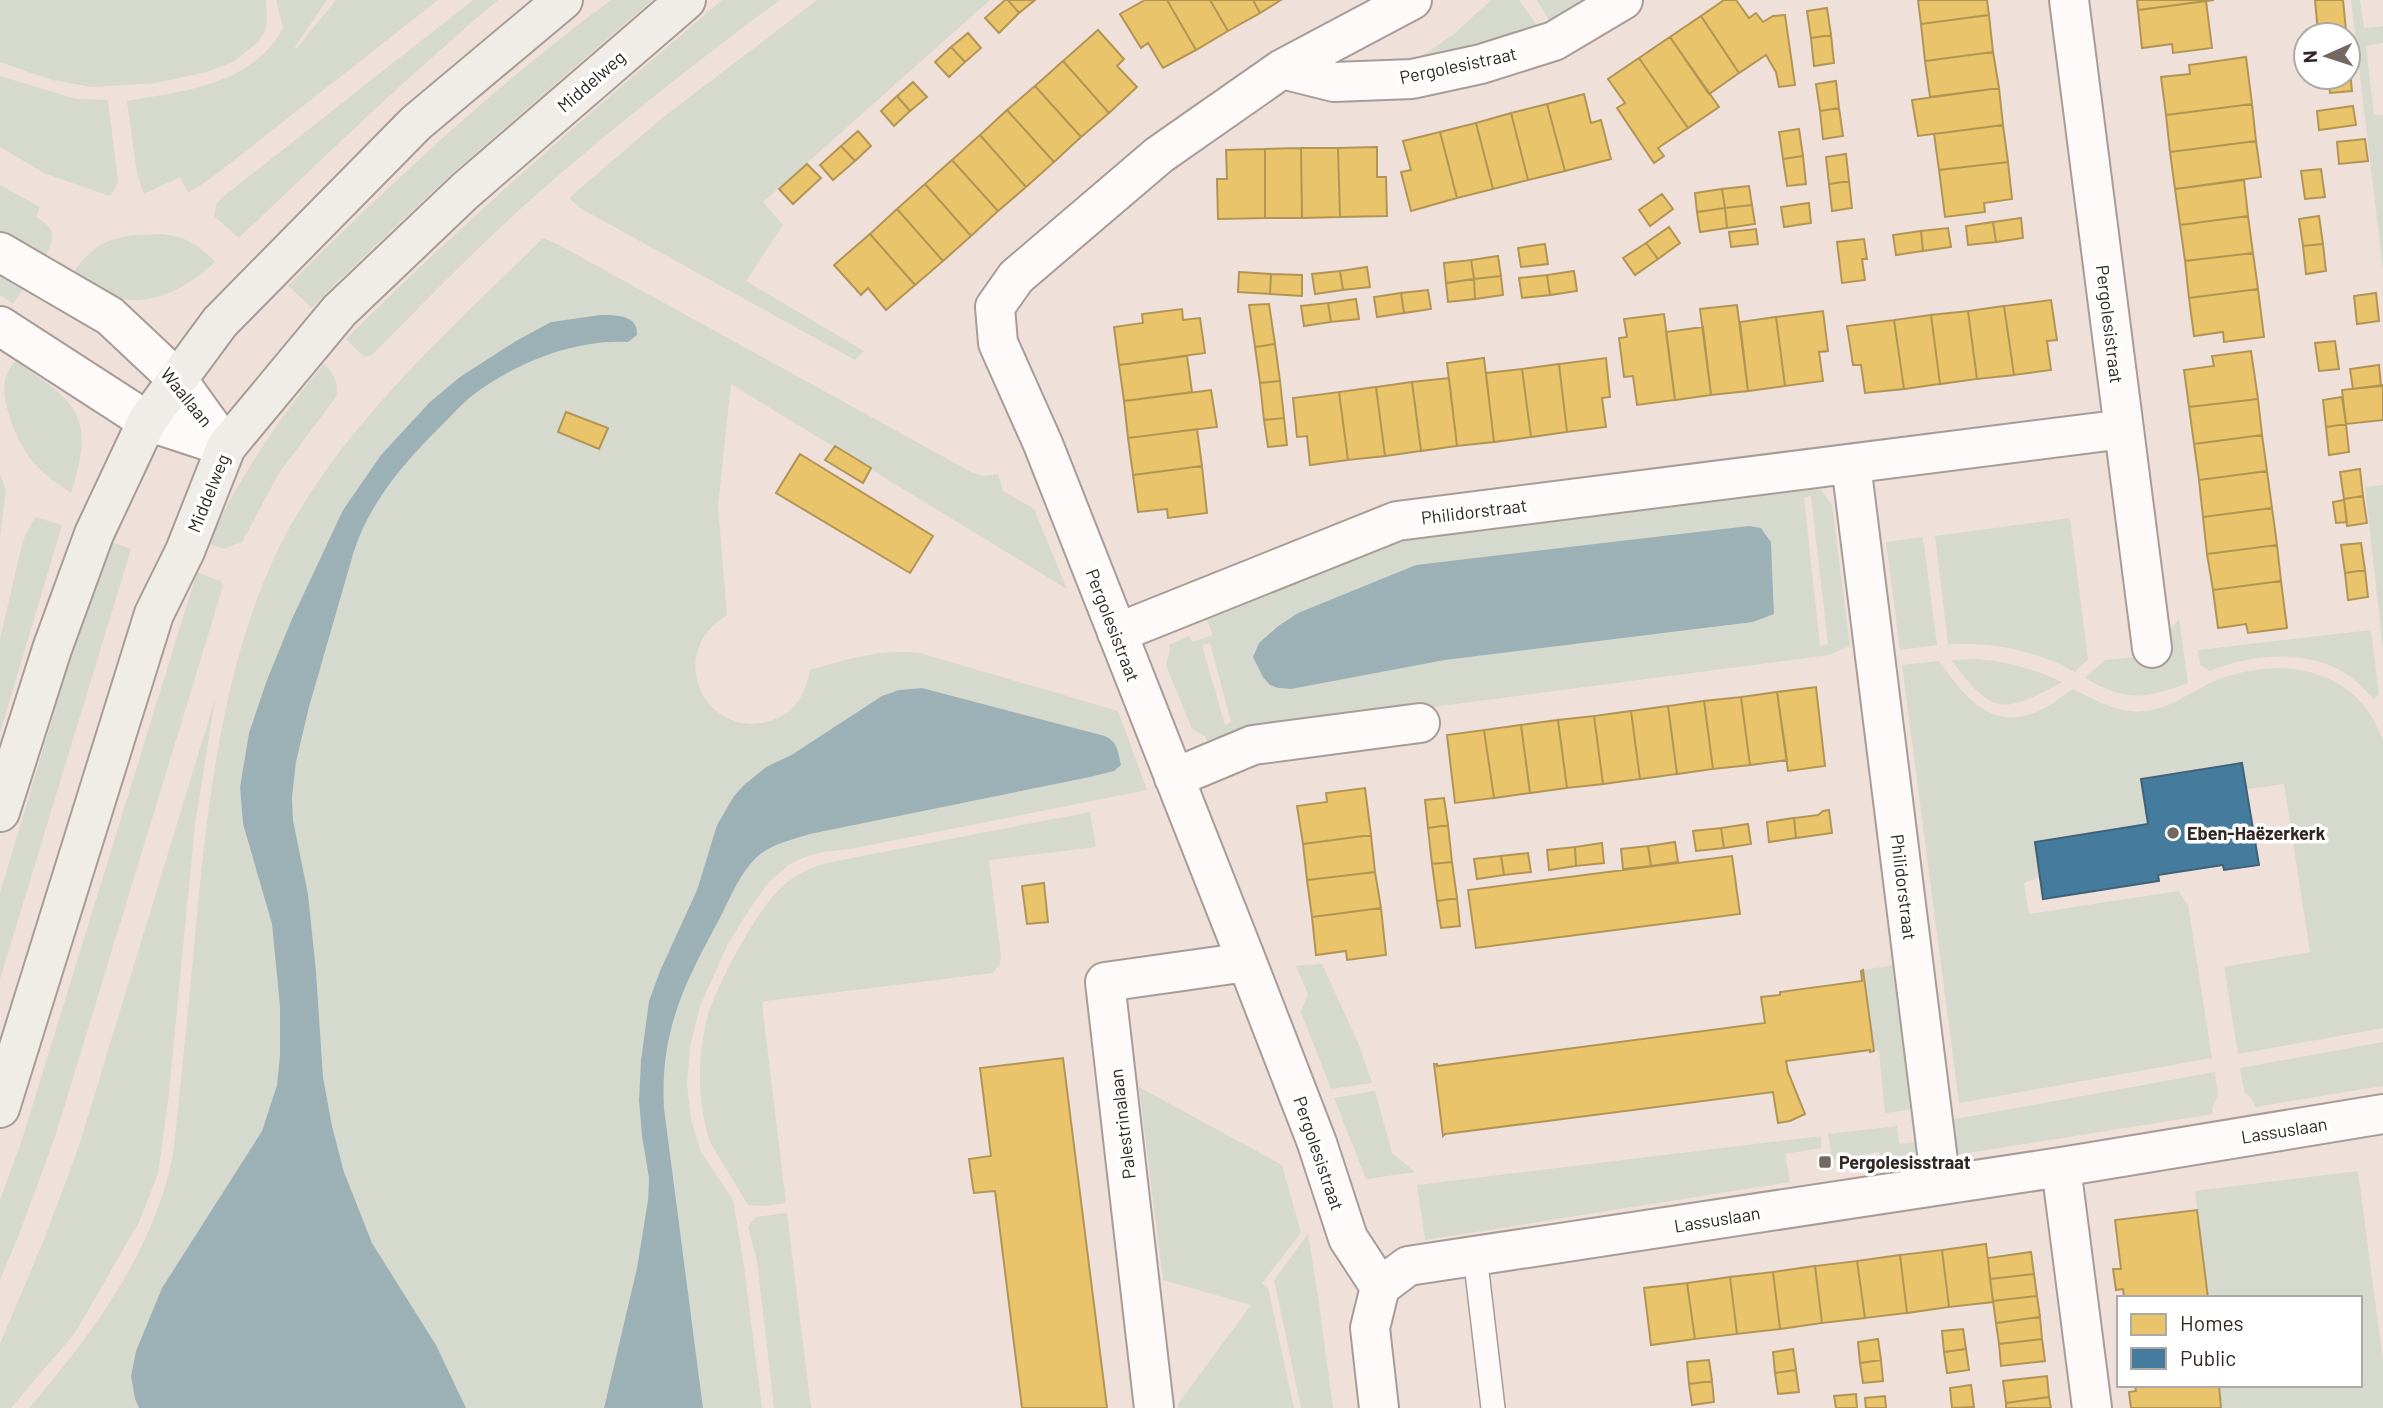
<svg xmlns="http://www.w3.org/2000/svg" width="2383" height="1408" font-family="Barlow,sans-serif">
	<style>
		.green { fill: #d6d9cd; fill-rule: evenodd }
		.water { fill: #9cb1b6 }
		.homes { fill: #e9c46a; stroke: #b29555; stroke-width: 2 }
		.public { fill: #457b9d; stroke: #3f6278; stroke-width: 2 }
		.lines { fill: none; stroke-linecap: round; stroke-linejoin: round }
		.service-casing { stroke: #a89c98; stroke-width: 26 }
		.minor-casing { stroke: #a89c98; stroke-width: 42 }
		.tertiary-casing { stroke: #a89c98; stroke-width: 42 }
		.secondary-casing { stroke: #a89c98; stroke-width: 42 }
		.service { stroke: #fdfaf9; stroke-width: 23 }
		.minor { stroke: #fdfaf9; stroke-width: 38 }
		.tertiary { stroke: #fdfaf9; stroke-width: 38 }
		.secondary { stroke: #f0ece8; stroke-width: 38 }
		.poi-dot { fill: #746863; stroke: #fff; stroke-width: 2.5 }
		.labels { text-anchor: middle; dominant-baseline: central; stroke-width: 7; stroke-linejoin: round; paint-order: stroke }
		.street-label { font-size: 18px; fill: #312723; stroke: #fff }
		.poi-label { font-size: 18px; font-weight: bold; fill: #312723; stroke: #fff; text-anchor: start }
	</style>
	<rect width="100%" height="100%" fill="#f0e0da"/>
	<path class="green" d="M0 0H266L267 20 265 31 258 42 233 62 210 71 156 83 92 87 52 80 0 62Z
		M276 0H327L295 47 296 49 336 0H438L210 179 188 193 180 177 144 194 137 174 127 101C184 91 253 85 283 28Z
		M473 0H498C408 76 324 157 239 238L214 216 217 203 224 196Z
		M611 0H652L449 176 336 283 312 308 288 286C389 184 496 85 611 0Z
		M722 0H780C696 62 614 127 536 195 478 246 426 301 372 355L364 357 346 339C465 220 593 110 722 0Z
		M817 0H990L763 202 783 225 746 281 864 351 855 360 580 208 569 198 661 119Z
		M1491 0H1519L1540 30 1407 66 1454 34Z
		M1537 0H1603L1552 25Z
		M2351 0H2360L2364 28 2383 26V43L2366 46 2374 115H2383V270Z
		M0 76 76 99 108 100 118 181 114 191 109 196 44 173 0 147Z
		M0 185 40 207 36 217C58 229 55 240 43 260L0 233Z
		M160 234C183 235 199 245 215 262 188 288 149 309 111 296 97 291 84 283 71 276 96 238 117 235 160 234Z
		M543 238 559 245 971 472 984 476 998 474 1003 491 1034 509 1067 589 731 384 718 506 727 615C659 657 712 750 780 717 799 707 806 690 810 670 847 659 881 649 920 653L1118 711 1147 790 850 849 822 852 805 857 790 864 768 883 749 910 729 942 700 1006 690 1047 687 1084 691 1120 701 1152 733 1200 743 1259 762 1408H703L664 1108C660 1029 685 984 721 916 731 896 740 873 757 857 771 844 792 840 810 834L1090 777 1121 763C1117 751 1118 742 1105 736L922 688 899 690 793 754 766 767 744 785 734 796 717 825 697 890 660 971 649 1001 641 1060 639 1100 642 1136 649 1177 648 1200 637 1268 604 1408H466L436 1345 372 1243 344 1172 332 1126 323 1077 316 971 308 894 293 820 292 799 296 762 309 707 354 551C369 506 398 470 431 436 445 423 458 407 473 395 515 363 575 339 628 342L629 318 617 315H600L551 322 444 390 381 455 343 510 249 733 240 787 243 824 272 924 280 1007V1055L277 1085 262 1131 162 1288 136 1351 131 1376 135 1399 139 1408H29C91 1336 155 1250 173 1154 180 1092 186 1031 192 970 205 824 219 652 292 523 356 412 453 327 543 238Z
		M0 268 26 285 13 304 0 295Z
		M15 361C77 403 96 414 71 493 58 484 43 474 33 462 19 446 0 402 5 380 6 374 11 367 15 361Z
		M324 364C334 374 339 382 336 397L279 473 242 542 224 549 207 543C241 477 276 421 324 364Z
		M0 474 6 490 0 538Z
		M2383 485V649L2365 487Z
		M1808 486 1821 490 1832 505 1850 646 1829 655 1425 708 1424 705 1241 729 1207 742 1205 736 1192 729 1166 665 1170 650 1169 645 1189 636 1192 642 1213 635 1206 617 1402 539ZM1811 496 1828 644 1820 646 1804 497ZM1765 532 1771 542 1774 614 1753 622 1445 660 1291 689H1282L1254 657C1260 635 1280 624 1298 613ZM1210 643 1231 722 1225 725 1202 645Z
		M35 517 62 525 0 733V639L23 540Z
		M2070 518 2088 659 2075 672C2034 650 1994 642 1948 644L1935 536Z
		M1923 537 1937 645 1900 650 1886 542Z
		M106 540 131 549 0 979V893Z
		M197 572 220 581 223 586 55 1137 20 1232 0 1280V1200L21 1143Z
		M2179 619 2188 683C2143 699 2127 702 2085 678L2105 660 2136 657 2167 633Z
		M2371 630 2379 694 2374 699C2365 690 2356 680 2345 673 2307 649 2250 654 2210 671L2200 665 2198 650Z
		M1978 659C2007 662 2035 669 2062 682 2002 715 1993 715 1951 660Z
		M1939 661C1962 693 1990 732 2036 712 2049 707 2061 697 2073 689 2096 700 2117 714 2144 711 2171 709 2193 690 2217 680 2282 655 2359 668 2383 741V1028L2238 1054 2224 967 2310 952 2284 784 2247 789 2242 763 2141 779 2148 824 2035 842 2040 877 2024 883 2029 914 2178 891 2188 905 2212 1058 1959 1103 1902 665Z
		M215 699 195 825 168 1102 158 1174 139 1222 75 1333 11 1408H0V1344L45 1237 78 1149Z
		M1090 812 1096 847 989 860 1001 956 1000 964 993 973 765 1001 762 1003 786 1203 765 1206 748 1205 711 1144C697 1105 697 1059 707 1018 716 986 759 905 784 885 796 874 811 868 826 863Z
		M1322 964 1359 1045 1372 1083 1331 1089 1301 1012 1308 994 1296 966Z
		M1894 965 1914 1109 1885 1113 1879 1051H1874L1863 970Z
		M2383 1042V1086L2254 1107V1102L2244 1091 2240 1068Z
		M2215 1072 2218 1094 2212 1109 2213 1114 1955 1155 1950 1120Z
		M1139 1087 1282 1165 1301 1233 1262 1283 1268 1288 1294 1408H1178V1404L1251 1305 1163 1280Z
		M1375 1091 1392 1153 1415 1172 1366 1179 1334 1098Z
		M1897 1126 1899 1144 1916 1142 1918 1161 1882 1168 1879 1152 1832 1160 1828 1134Z
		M1821 1136V1148L1785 1154 1790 1182 1425 1240 1417 1185Z
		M2358 1171 2383 1361V1408H2221L2219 1385H2360V1298H2208L2195 1191Z
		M787 1213 811 1408H774L757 1261 748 1227 756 1217Z
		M1308 1234 1318 1296 1333 1408H1301L1274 1280Z"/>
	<path class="water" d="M600 315C616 315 638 314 637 335L628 342C575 339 515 363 473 395 458 407 445 423 431 436 398 470 369 506 354 551L309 707 296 762 292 798 293 820 308 894 316 971 323 1077 332 1126 344 1172 372 1243 436 1345 466 1408H139L135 1399 131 1376 136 1351 162 1288 262 1131 277 1085 280 1055V1007L272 924 243 824 240 787 249 733 267 680 292 619 343 510 381 455 430 402 460 377 516 341 551 322Z
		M1749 526 1761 528 1771 542 1774 614 1753 622 1445 660 1291 689 1278 688 1270 685 1263 677 1253 657 1259 643 1278 626 1298 613 1416 565Z
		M922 688 1105 736C1118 742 1118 752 1121 765L1114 771 1090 777 810 834C792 840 771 844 757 857 740 873 731 896 721 916 685 983 660 1029 664 1108L703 1408H604L637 1268 648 1200 649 1178 642 1136 639 1100 641 1060 649 1001 660 971 697 890 717 825 734 796 744 785 766 767 793 754 882 696 899 690Z"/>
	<path class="homes" d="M1005 0H1008L1019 13 999 33 985 18Z
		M1008 0H1035L1019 13Z
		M1145 0H1167L1196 50 1163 68 1148 43 1141 48 1120 14Z
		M1167 0H1210L1228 31 1196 50Z
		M1210 0H1253L1260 13 1228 31Z
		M1253 0H1281L1260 13Z
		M1724 0H1736L1749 18 1756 13 1763 22 1773 16 1785 15 1795 85 1779 87 1776 72 1766 55 1739 73 1701 16Z
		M1918 0H1987L1989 15 1921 24Z
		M2137 0H2214L2138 10Z
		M2315 0H2343L2346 30 2318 33Z
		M2206 1 2212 48 2173 53 2172 44 2142 48 2138 10Z
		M1827 8 1831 35 1811 38 1807 11Z
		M1989 15 1993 52 1925 61 1921 24Z
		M1701 16 1739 73 1709 94 1670 37Z
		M1098 30 1124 59 1117 66 1137 87 1109 113 1063 61Z
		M968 33 981 48 965 62 951 47Z
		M1831 35 1834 63 1814 66 1811 38Z
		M1670 37 1719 107 1688 128 1639 58Z
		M951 47 965 62 949 77 935 62Z
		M2348 50 2352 91 2330 93 2329 77H2348Z
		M1993 52 1999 88 1930 97 1925 61Z
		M2246 57 2252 104 2166 115 2161 77 2190 74 2189 65Z
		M1639 58 1688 128 1658 148 1664 156 1654 163 1617 108 1625 103 1608 79Z
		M1063 61 1109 113 1081 137 1035 86Z
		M1836 81 1839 108 1820 111 1816 84Z
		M913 82 927 97 910 111 897 96Z
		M1035 86 1081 137 1054 162 1007 110Z
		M1999 88 2003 125 1918 136 1912 100Z
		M1584 94 1591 123 1601 120 1611 159 1565 171 1547 104Z
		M897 96 910 111 894 126 881 111Z
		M1547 104 1565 171 1528 180 1511 113Z
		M2252 104 2256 141 2170 152 2166 115Z
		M2353 106 2356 125 2319 130 2317 111Z
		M1839 108 1843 136 1823 139 1820 111Z
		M1007 110 1054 162 1026 187 980 135Z
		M1511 113 1528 180 1493 189 1476 123Z
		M1476 123 1493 189 1457 198 1440 132Z
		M2003 125 2008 162 1939 170 1934 134Z
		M1799 129 1803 156 1783 159 1779 132Z
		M858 131 871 146 855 161 841 146Z
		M1440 132 1457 198 1411 211 1401 172 1411 170 1403 141Z
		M980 135 1026 187 998 211 952 160Z
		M2365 139 2368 161 2339 164 2337 142Z
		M2256 141 2261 177 2175 189 2170 152Z
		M841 146 855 161 833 180 820 165Z
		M1377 147V177H1386L1387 216 1340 217 1338 148Z
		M1301 148 1302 218H1265V149Z
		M1301 148H1338L1340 217 1302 218Z
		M1265 149V218L1218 219 1217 179H1227L1226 150Z
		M1846 154 1849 181 1829 184 1826 157Z
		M1803 156 1806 184 1787 186 1783 159Z
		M952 160 998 211 971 236 925 184Z
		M2008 162 2012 199 1984 203 1985 212 1945 217 1939 170Z
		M807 164 821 178 793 204 779 189Z
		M2321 169 2325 197 2305 199 2301 171Z
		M2244 180 2248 216 2180 225 2175 189Z
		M1849 181 1852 208 1832 211 1829 184Z
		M925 184 971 236 943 261 897 209Z
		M1749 186 1752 205 1725 208 1722 189Z
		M1722 189 1725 208 1697 212 1695 193Z
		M1662 194 1673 209 1650 226 1639 210Z
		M1809 203 1811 223 1784 227 1781 207Z
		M1752 205 1755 224 1727 228 1725 208Z
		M1725 208 1727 228 1700 232 1697 212Z
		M897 209 943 261 915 285 870 234Z
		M2248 216 2253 253 2185 261 2180 225Z
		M2319 216 2323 244 2303 246 2299 219Z
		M2021 218 2023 238 1996 242 1993 222Z
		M1993 222 1996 242 1968 245 1966 226Z
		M1669 227 1680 243 1658 259 1646 243Z
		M1948 228 1951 247 1923 251 1921 231Z
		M1756 229 1758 244 1731 247 1729 232Z
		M1921 231 1923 251 1896 255 1893 235Z
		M870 234 915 285 886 310 868 288 861 295 834 265Z
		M1864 239 1867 259H1862L1865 280 1842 283 1837 242Z
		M1646 243 1658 259 1635 275 1623 258Z
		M1545 244 1548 264 1521 267 1518 248Z
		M2323 244 2326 271 2306 274 2303 246Z
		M2253 253 2258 289 2189 298 2185 261Z
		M1498 256 1501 276 1474 279 1471 260Z
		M1471 260 1474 279 1446 283 1444 263Z
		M1367 267 1370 287 1343 290 1340 271Z
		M1340 271 1343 290 1315 294 1312 274Z
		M1574 271 1577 291 1550 295 1547 275Z
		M1239 272 1271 274 1270 294 1238 292Z
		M1271 274 1302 275V296L1270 294Z
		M1547 275 1550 295 1522 298 1519 278Z
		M1501 276 1503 295 1475 299 1474 279Z
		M1474 279 1475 299 1448 302 1446 283Z
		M2258 289 2264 337 2224 342 2223 332 2194 336 2189 298Z
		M1428 290 1431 309 1404 313 1401 293Z
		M1401 293 1404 313 1377 317 1374 297Z
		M2376 293 2379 321 2357 324 2354 296Z
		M1356 299 1359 319 1331 322 1328 303Z
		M2051 300 2057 340 2047 341 2051 370 2014 375 2004 306Z
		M1328 303 1331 322 1304 326 1301 306Z
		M1269 304 1275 344 1255 347 1249 305Z
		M1737 305 1748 391 1711 395 1700 309Z
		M2004 306 2014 375 1977 379 1968 311Z
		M1182 309 1183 320 1200 318 1205 353 1119 365 1114 327 1143 323 1142 314Z
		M1823 311 1828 351 1819 352 1823 381 1785 386 1776 317Z
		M1968 311 1977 379 1940 384 1931 315Z
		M1664 314 1675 400 1637 405 1633 376 1624 377 1619 338 1627 337 1624 319Z
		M1931 315 1940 384 1904 389 1894 320Z
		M1776 317 1785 386 1748 391 1740 322Z
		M1894 320 1904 389 1865 393 1861 365H1853L1847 326Z
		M1703 327 1711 395 1675 400 1666 332Z
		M2335 341 2339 369 2319 371 2315 343Z
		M1275 344 1280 381 1260 383 1255 347Z
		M2251 351 2258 399 2189 407 2184 370 2214 366 2212 356Z
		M1187 356 1192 392 1124 401 1119 365Z
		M1484 358 1494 442 1457 446 1447 363Z
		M1606 358 1610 397 1602 398 1606 427 1567 432 1559 364Z
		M1559 364 1567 432 1531 437 1522 369Z
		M2379 365 2381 386 2353 389 2350 369Z
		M1522 369 1531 437 1494 442 1486 373Z
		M1449 378 1457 446 1421 451 1412 382Z
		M1280 381 1284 418 1264 420 1260 383Z
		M1412 382 1421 451 1385 456 1376 387Z
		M2383 385V420L2346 424 2342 390Z
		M1376 387 1385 456 1348 460 1339 392Z
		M1211 390 1217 427 1128 438 1124 401Z
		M1339 392 1348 460 1310 465 1307 436 1297 437 1293 398Z
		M2342 397 2346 424 2326 427 2323 400Z
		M2258 399 2262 435 2194 444 2189 407Z
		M566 412 608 428 599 449 558 432Z
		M1284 418 1287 445 1268 447 1264 420Z
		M2346 424 2349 452 2329 455 2326 427Z
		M1197 429 1202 466 1133 475 1128 438Z
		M2262 435 2267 471 2199 480 2194 444Z
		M835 446 871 468 863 483 825 460Z
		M800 454 933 536 910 573 776 493Z
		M1202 466 1207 513 1168 518 1167 509 1138 512 1133 475Z
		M2360 469 2363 496 2344 499 2340 472Z
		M2267 471 2272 508 2203 517 2199 480Z
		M2363 496 2367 523 2347 526 2344 499Z
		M2344 500 2347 522 2336 523 2333 502Z
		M2272 508 2277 545 2207 554 2203 517Z
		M2361 543 2365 570 2345 573 2341 545Z
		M2277 545 2281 581 2213 590 2207 554Z
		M2365 570 2368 597 2348 600 2345 573Z
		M2281 581 2287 628 2248 633 2246 624 2218 628 2213 590Z
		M1816 687 1825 766 1788 771 1777 692Z
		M1777 692 1787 760 1750 765 1741 697Z
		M1741 697 1750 765 1713 769 1704 701Z
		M1704 701 1713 769 1677 774 1668 706Z
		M1668 706 1677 774 1640 779 1631 711Z
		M1631 711 1640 779 1603 784 1594 716Z
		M1594 716 1603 784 1567 788 1558 720Z
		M1558 720 1567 788 1530 793 1521 725Z
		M1521 725 1530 793 1494 798 1484 730Z
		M1484 730 1494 798 1455 803 1447 735Z
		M1365 788 1371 835 1303 844 1297 806 1327 802 1326 793Z
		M1444 798 1448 825 1428 828 1425 800Z
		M1829 810 1832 833 1796 838 1794 818 1818 815 1823 811Z
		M1794 818 1796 838 1769 842 1767 822Z
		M1748 824 1751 844 1724 848 1721 828Z
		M1448 825 1452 862 1432 864 1428 828Z
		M1721 828 1724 848 1696 851 1693 831Z
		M1371 835 1375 872 1307 880 1303 844Z
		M1675 842 1678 862 1651 866 1648 846Z
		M1602 843 1604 863 1576 866 1575 847Z
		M1648 846 1651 866 1623 869 1621 849Z
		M1575 847 1576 866 1549 870 1547 850Z
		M1528 853 1531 872 1504 875 1501 856Z
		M1501 856 1504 875 1477 879 1474 859Z
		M1732 856 1740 914 1476 948 1468 890Z
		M1452 862 1457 898 1437 901 1432 864Z
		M1375 872 1381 908 1312 917 1307 880Z
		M1044 883 1048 922 1027 924 1022 886Z
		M1457 898 1460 926 1441 928 1437 901Z
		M1381 908 1386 955 1347 960 1346 951 1316 955 1312 917Z
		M1863 970 1874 1051 1870 1052V1050L1786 1061 1788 1072 1805 1114 1790 1121 1778 1123 1773 1092 1445 1134 1443 1136 1434 1064H1437V1066L1765 1023 1761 997 1780 995V992L1862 981 1861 971Z
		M1063 1058 1107 1408H1022L995 1191 974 1193 973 1188 969 1159 991 1156 980 1068Z
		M2197 1210 2208 1298H2124L2123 1289 2116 1290 2113 1269H2121L2115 1220Z
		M1986 1244 1993 1302 1949 1307 1942 1250Z
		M1942 1250 1949 1307 1907 1313 1900 1255Z
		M2031 1252 2034 1274 1990 1279 1988 1258Z
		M1900 1255 1907 1313 1865 1318 1857 1261Z
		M1857 1261 1865 1318 1822 1323 1815 1266Z
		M1815 1266 1822 1323 1780 1329 1773 1272Z
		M1773 1272 1780 1329 1737 1334 1730 1277Z
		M2034 1274 2037 1296 1993 1301 1990 1279Z
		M1730 1277 1737 1334 1695 1339 1687 1283Z
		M1687 1283 1695 1339 1651 1345 1644 1288Z
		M2037 1296 2040 1317 1996 1323 1993 1301Z
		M2040 1317 2042 1339 1999 1344 1996 1323Z
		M1963 1329 1966 1349 1944 1352 1942 1331Z
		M1878 1339 1881 1360 1860 1363 1858 1342Z
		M2042 1339 2045 1361 2001 1366 1999 1344Z
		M1793 1349 1796 1370 1775 1373 1773 1352Z
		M1966 1349 1969 1370 1947 1373 1944 1352Z
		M1709 1360 1712 1381 1689 1384 1687 1362Z
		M1881 1360 1883 1381 1863 1383 1860 1363Z
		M1796 1370 1799 1392 1778 1394 1775 1373Z
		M2047 1376 2049 1397 2006 1403 2003 1381Z
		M1712 1381 1714 1402 1692 1405 1689 1384Z
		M1971 1385 1974 1407 1952 1408 1950 1388Z
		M2135 1385H2219L2221 1408H2131L2129 1392 2136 1391Z
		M1856 1394 1857 1408H1836L1834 1396Z
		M1885 1396 1886 1408H1866L1865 1398Z
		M2049 1397 2051 1408H2006V1403Z"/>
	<path class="public" d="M2242 763 2259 865 2224 870 2223 865 2158 875 2159 881 2043 899 2035 842 2148 824 2141 779Z"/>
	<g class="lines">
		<g class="service-casing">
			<path id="service" d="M1475 1255 1493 1408"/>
		</g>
		<g class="minor-casing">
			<path id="minor" d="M2069 0 2152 648
				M1282 69 1334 82 1412 79 1481 64 1554 41 1623 0
				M1851 464 1941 1185
				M1117 633 1397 521 2124 429
				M1174 778 1253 745 1420 723
				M2061 1167 2092 1408
				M1380 1287 1348 1238 1317 1143 1247 962 1043 444 998 343 995 307 1016 277 1159 155 1282 69 1412 0
				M1380 1287 1408 1266 2061 1167 2383 1114
				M1154 1408 1105 982 1247 962
				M1379 1408 1370 1328 1380 1287"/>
		</g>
		<g class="tertiary-casing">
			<path id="tertiary" d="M0 252 110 316 177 379 226 447
				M0 326 147 421 226 447"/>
		</g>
		<g class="secondary-casing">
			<path id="secondary" d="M0 812 52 649 94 534 147 421 220 322 416 123 563 0
				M0 1108 154 614 185 551 226 447 339 311 465 191 686 0"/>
		</g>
		<use href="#service" class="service"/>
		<use href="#minor" class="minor"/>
		<use href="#tertiary" class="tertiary"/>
		<use href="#secondary" class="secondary"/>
	</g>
	<g class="poi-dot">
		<circle cx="2173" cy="833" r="7"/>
		<rect x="1818" y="1155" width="14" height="14" rx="3.5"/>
	</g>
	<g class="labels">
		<g class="street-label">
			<text transform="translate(1458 65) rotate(-12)">Pergolesistraat</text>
			<text transform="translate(591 81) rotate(-41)">Middelweg</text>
			<text transform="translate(2110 324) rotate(83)">Pergolesistraat</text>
			<text transform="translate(187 397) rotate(51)">Waallaan</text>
			<text transform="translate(208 493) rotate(-68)">Middelweg</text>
			<text transform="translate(1474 511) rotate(-7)">Philidorstraat</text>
			<text transform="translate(1113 625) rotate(69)">Pergolesistraat</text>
			<text transform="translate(1904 887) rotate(83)">Philidorstraat</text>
			<text transform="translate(1122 1124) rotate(-97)">Palestrinalaan</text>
			<text transform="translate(2284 1130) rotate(-9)">Lassuslaan</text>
			<text transform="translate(1319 1153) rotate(71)">Pergolesistraat</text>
			<text transform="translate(1717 1219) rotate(-9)">Lassuslaan</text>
		</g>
		<g class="poi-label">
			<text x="2187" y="833">Eben-Haëzerkerk</text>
			<text x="1839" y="1162">Pergolesisstraat</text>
		</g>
	</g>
	<rect x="2117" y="1296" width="245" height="91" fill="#ffffff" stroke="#ada9a7" stroke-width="2"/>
	<rect x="2131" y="1314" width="35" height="21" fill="#e9c46a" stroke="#ada9a7" stroke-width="2"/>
	<text x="2180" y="1331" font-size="21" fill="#312723">Homes</text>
	<rect x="2131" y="1348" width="35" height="21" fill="#457b9d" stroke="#ada9a7" stroke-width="2"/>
	<text x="2180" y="1366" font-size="21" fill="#312723">Public</text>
	<g transform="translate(2327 56) rotate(267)"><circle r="33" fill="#ffffff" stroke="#ada9a7" stroke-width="2"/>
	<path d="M0-5L12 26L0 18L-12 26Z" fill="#746863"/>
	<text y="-10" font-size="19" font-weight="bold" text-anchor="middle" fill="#312723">N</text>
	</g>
</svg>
